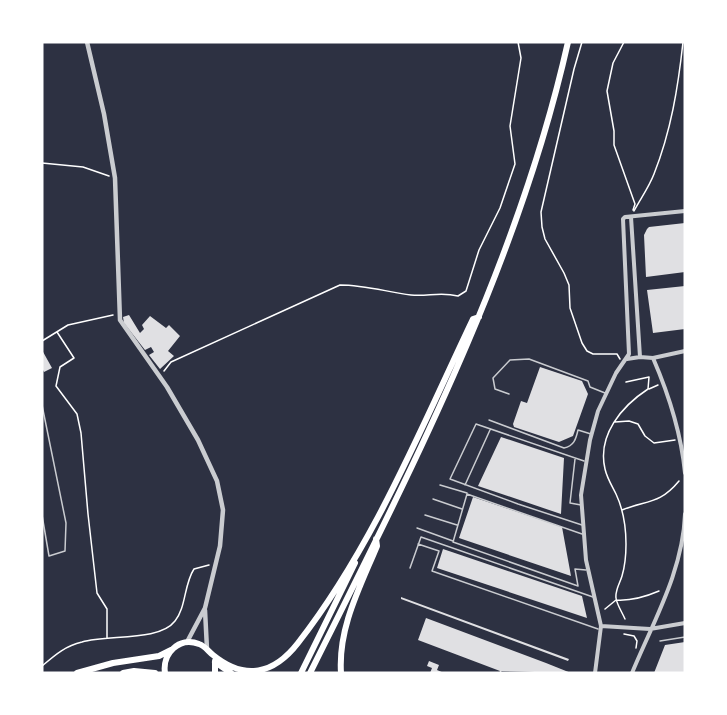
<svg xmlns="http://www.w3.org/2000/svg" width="727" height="715" font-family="'IBM Plex Sans',sans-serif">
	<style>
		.building { fill: #e0e0e3 }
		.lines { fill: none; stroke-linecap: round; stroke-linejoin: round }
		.path { stroke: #fff; stroke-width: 1.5 }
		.service { stroke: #caccd0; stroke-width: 1.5 }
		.minor { stroke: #caccd0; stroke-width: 4 }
		.tertiary { stroke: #caccd0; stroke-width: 4.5 }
		.trunk { stroke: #fff; stroke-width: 6 }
	</style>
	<rect width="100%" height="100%" fill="#2d3142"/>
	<path class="building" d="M685 223V272L646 277 644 235 647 229 649 227Z
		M685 286V329L653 333 647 290Z
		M129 315 140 333 144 329 142 325 150 316 166 328 169 325 180 336 168 351 174 356 160 369 149 355 154 352 151 347 145 350 124 323 123 317Z
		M42 350 52 368 44 372 42 368Z
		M540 367 582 381 588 394 573 436 559 442 514 427 513 424 521 401 527 403Z
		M501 437 564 458 561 514 478 486Z
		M473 497 562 527 571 576 459 538Z
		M443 549 582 596 587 618 437 568Z
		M401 597 569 659 568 661 401 599Z
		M426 618 546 663 571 673 502 671 499 673 500 671 418 640Z
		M685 642V673H654L665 645Z
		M429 661 439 665 437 670 444 673H430L432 668 427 666Z"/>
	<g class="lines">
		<path class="path" d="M582 42 574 69 541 212 542 227 545 239 564 273 569 285 570 308 582 343 587 351 593 354H617L620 359
			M624 42 613 63 607 91 614 131V145L635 204 633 210
			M42 163 83 167 109 176
			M634 211C641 198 649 187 654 174 671 131 678 88 683 42
			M57 332 74 358 60 367 56 386 77 414 81 433 88 514 97 593 107 609V638
			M42 341 68 325 113 315
			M164 371 171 362 340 285C365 285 387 292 411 295 428 297 439 291 458 296L466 291 479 250 500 208 515 164 510 126 521 58 518 42
			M649 389 658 385
			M615 422 629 421 638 424 645 436 654 443 675 440
			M622 510C648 500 660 504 679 481
			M605 609 616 600C631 601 645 597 659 591
			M625 619C622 612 617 605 616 598 615 590 620 583 622 576 625 566 626 554 626 544 626 528 623 509 616 494 612 486 607 478 605 469 597 435 622 406 648 389L649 377 626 382
			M624 634 634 636 637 641 636 648
			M42 666C55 655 65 646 82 642 107 634 159 642 175 621 186 608 184 584 194 569L209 565"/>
		<path class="service" d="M509 394 495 389 493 378 510 360 529 359 588 381 590 387 605 393
			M42 405 66 523 65 551 49 556 42 515
			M489 420 564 448C574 446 576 439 578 430L591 434
			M575 459 570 503 581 505
			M440 485 467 493
			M465 485 490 430
			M433 499 462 509
			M425 515 457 525
			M582 525 518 504 450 479 476 424 584 461
			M417 528 453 541
			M582 534 467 494 453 542 578 586 575 569 586 570
			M418 544 439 551 432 571 598 629
			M410 568 421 537 593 597
			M685 580V596
			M660 641 685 637"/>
		<path class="minor" d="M631 217 640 357
			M653 358C669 395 681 432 685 473
			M627 359 640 357 653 358 685 351
			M601 626 650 629 685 623
			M595 673 601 626 586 560 581 495 590 440 598 411 616 373 629 354 623 219 625 217 685 211
			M632 673C653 622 683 571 685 514"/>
		<path class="tertiary" d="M87 42 104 114 115 178 120 320 167 387 198 440 217 481 223 510 220 546 205 608 187 642
			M205 610 207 649"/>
		<path class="trunk" d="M215 661V673
			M215 662 231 673
			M77 673 113 663 159 656 171 650
			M123 673 134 671 155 673
			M165 673C162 654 179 636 199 644 205 646 208 651 213 655 245 681 274 674 298 643 373 547 421 428 473 319L479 317
			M301 673 355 563
			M310 673C411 470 518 265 568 42
			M341 673C338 628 360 587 377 546L376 539"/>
	</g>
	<rect width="727" height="715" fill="none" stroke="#ffffff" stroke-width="87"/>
</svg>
